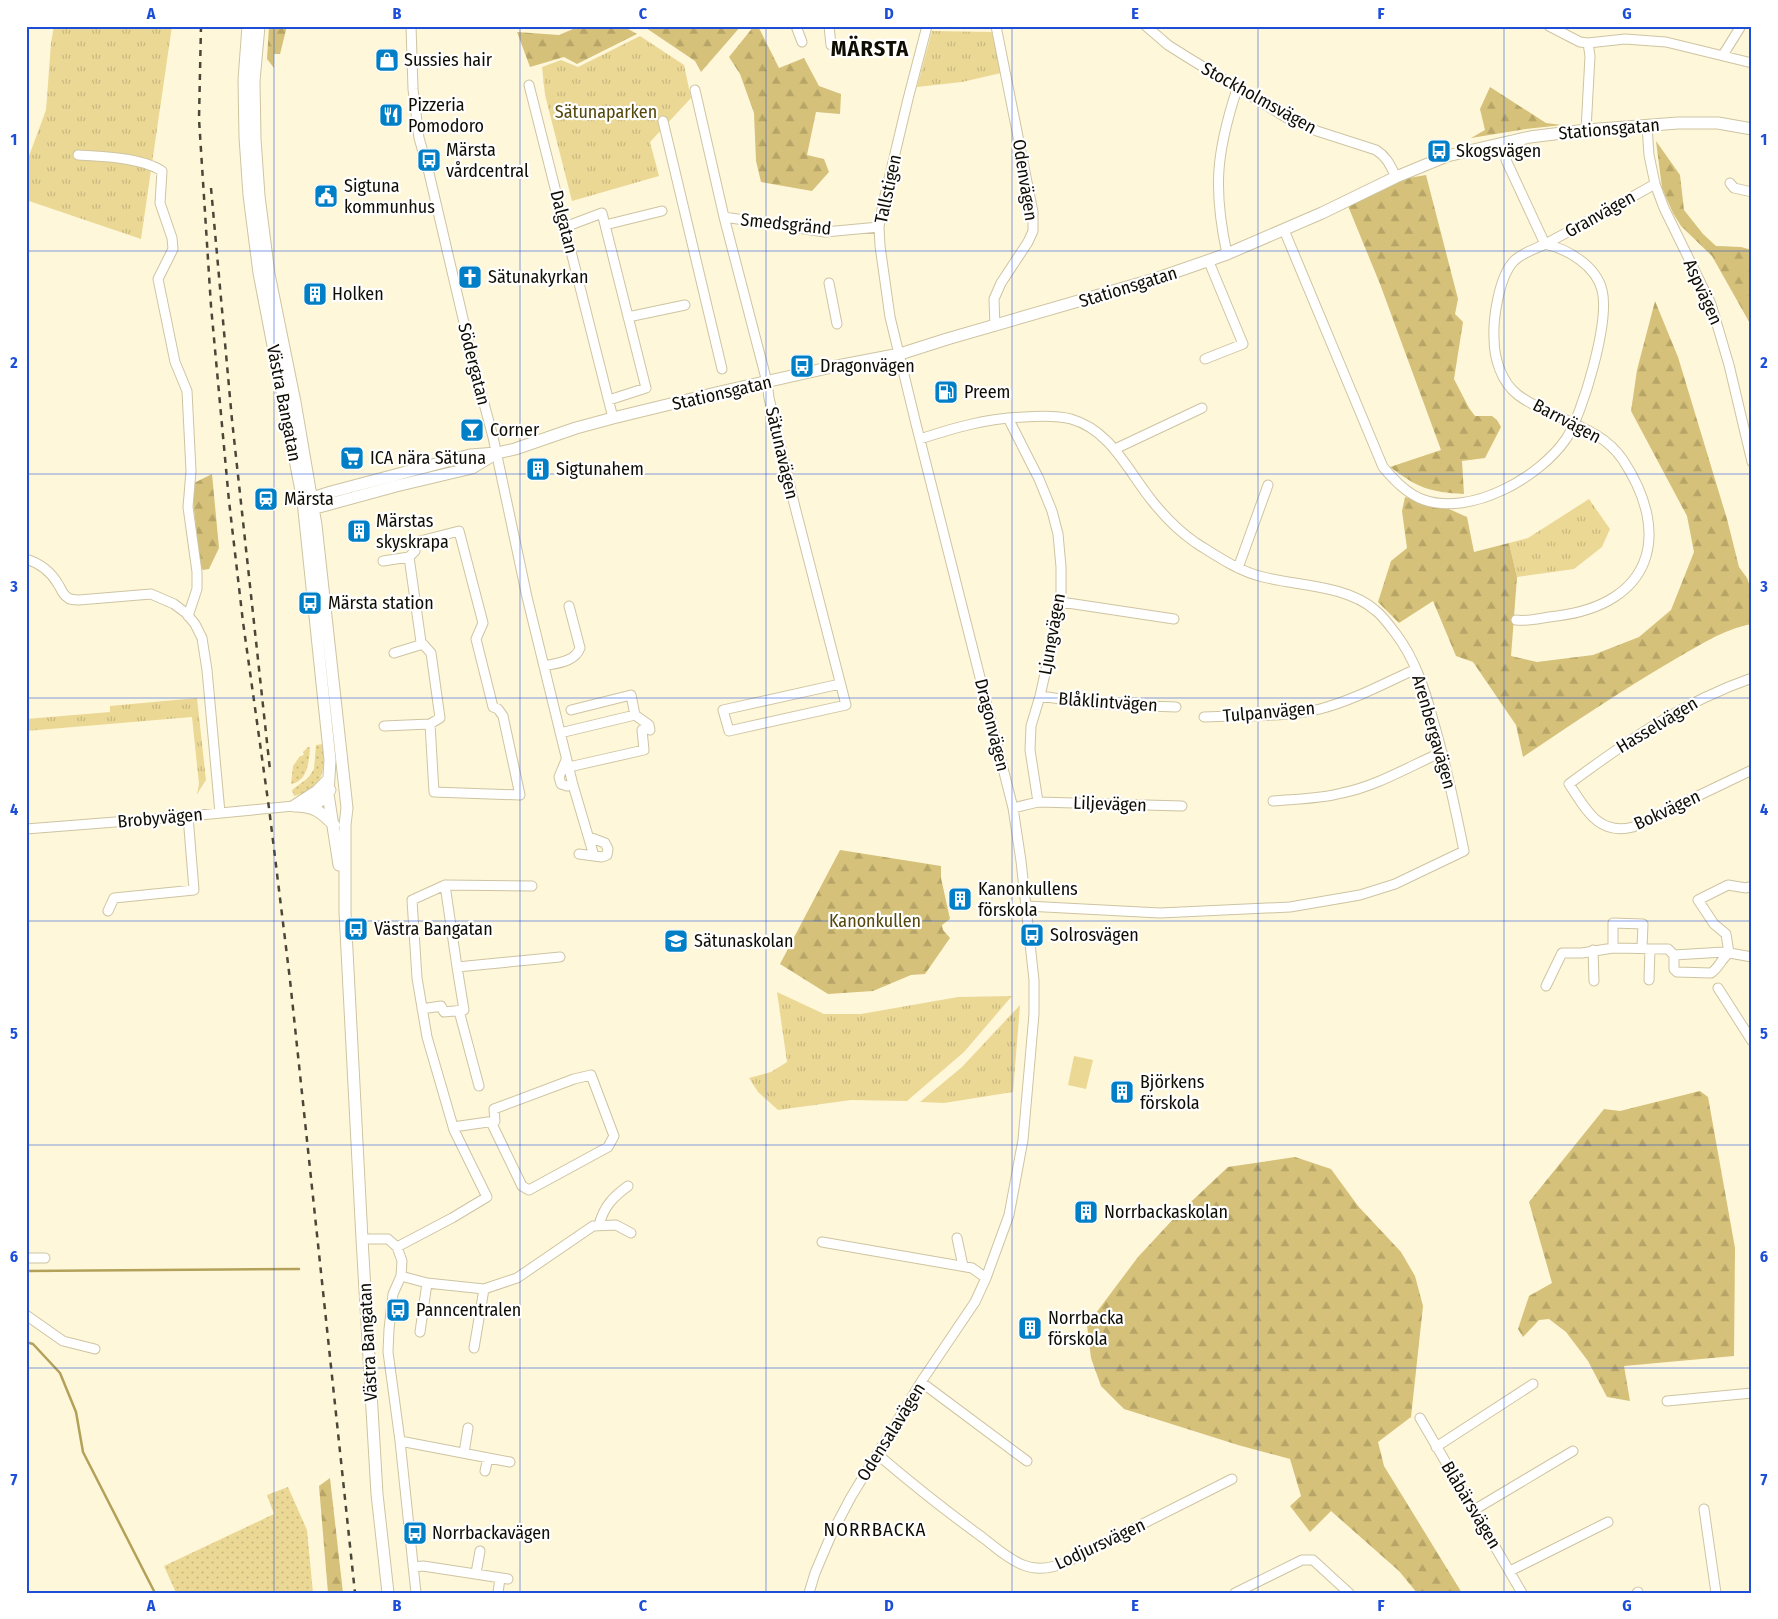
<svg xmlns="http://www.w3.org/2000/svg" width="1778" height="1619" font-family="'Fira Sans Condensed',sans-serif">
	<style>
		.grass { fill: url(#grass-tufts) }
		.forest { fill: url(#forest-firs) }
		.garden { fill: url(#garden-dots) }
		.pitch { fill: #ebd895 }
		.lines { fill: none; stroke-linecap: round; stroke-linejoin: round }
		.stream { stroke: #b4a159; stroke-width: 2.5 }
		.minor-casing { stroke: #cec4a1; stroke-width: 11 }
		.tertiary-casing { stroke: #cec4a1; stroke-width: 13 }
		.minor { stroke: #fff; stroke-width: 9 }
		.tertiary { stroke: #fff; stroke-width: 11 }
		.rail { stroke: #4b4738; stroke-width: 2.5; stroke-dasharray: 6 6; stroke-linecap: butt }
		.grid { fill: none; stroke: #1d4ed8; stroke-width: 1; stroke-opacity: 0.55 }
		.labels { text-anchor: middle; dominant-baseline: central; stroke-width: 4.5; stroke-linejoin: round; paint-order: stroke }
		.poi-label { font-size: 18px; fill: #100d03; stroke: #fff; text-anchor: start }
		.street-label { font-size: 18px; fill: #100d03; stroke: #fff }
		.park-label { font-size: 18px; fill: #54470c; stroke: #fff }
		.neighbourhood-label { font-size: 19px; letter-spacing: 1px; fill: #100d03; stroke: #fff }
		.district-label { font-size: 22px; font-weight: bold; letter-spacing: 1px; fill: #100d03; stroke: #fff }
		.neatline { fill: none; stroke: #1d4ed8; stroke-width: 2 }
		.grid-label { font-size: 16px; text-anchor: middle; font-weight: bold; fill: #1d4ed8 }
	</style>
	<defs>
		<pattern id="grass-tufts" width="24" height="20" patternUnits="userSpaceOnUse" patternTransform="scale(1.25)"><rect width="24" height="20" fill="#ebd895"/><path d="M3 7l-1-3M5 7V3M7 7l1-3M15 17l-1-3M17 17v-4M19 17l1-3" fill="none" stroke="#c8b87f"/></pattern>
		<pattern id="forest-firs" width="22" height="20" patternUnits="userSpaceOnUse" patternTransform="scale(1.25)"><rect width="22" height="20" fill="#d5c179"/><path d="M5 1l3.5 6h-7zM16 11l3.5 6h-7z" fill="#b6a567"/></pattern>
		<pattern id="garden-dots" width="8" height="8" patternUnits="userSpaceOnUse" patternTransform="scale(1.25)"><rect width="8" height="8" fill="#ebd895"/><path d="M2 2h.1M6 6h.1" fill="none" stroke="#c8b87f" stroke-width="1.8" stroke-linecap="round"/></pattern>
	</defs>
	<rect width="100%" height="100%" fill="#fff7da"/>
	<path class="grass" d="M54 26H172L141 239 26 200V164L46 110 51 43Z
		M932 31 992 32 1001 73 962 82 917 87Z
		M640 36 684 65 691 98 650 142 659 176 572 201 545 95 542 67 561 60 578 67Z
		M1589 499 1610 529 1602 547 1574 569 1517 577 1509 543 1528 538Z
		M197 698 206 780 197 794 199 784 192 717 26 731V719L110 712V706Z
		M777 992 824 1014H861L958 997 1012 996 964 1052 907 1101 851 1100 778 1110 758 1092 749 1078 771 1072 787 1062Z
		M1020 1005 1013 1092 944 1103 920 1102 962 1067Z"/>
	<path class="forest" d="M269 26H287L280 54H274V68L267 59Z
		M580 26H623L637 34 577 64 564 57 530 67 517 32 559 35Z
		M643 26H741L701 72 695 61Z
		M754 26H758L779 68 804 58 819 86 841 94 840 114 816 112 807 155 824 159 829 172 812 191 761 182 756 161 754 113 740 74 729 57Z
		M1490 87 1546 123 1562 125 1526 129 1471 138 1485 130 1480 109Z
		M1656 141 1680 175 1684 210 1703 234 1716 246 1741 247 1752 250V327L1712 256 1681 226 1673 213 1662 188Z
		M1426 175 1458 299 1455 314 1463 322 1454 379 1469 408 1475 416H1492L1497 420 1501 427 1485 458 1462 461 1464 494C1429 492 1418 488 1390 467L1441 450 1380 284 1348 206 1403 179Z
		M1655 301 1678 357 1727 519 1739 567 1747 578 1752 592V624C1723 629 1697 647 1672 661 1621 691 1572 724 1523 757L1516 725 1473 662 1456 656 1433 601 1399 623 1378 602 1391 561 1407 548 1402 511 1405 497 1449 509 1467 517 1474 552 1509 543 1517 577 1511 656 1537 662 1593 655 1639 637 1671 610 1694 552 1687 516 1631 411 1637 370Z
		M212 474 219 548 209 569 203 570 200 565 192 491 194 483Z
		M840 850 941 866V878L950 919 942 925 943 930 950 938 925 974 911 975 873 991 828 994 780 964Z
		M1700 1091 1708 1097 1735 1248 1734 1356 1624 1366 1630 1401 1607 1397 1588 1361 1566 1332 1549 1319 1539 1320 1523 1337 1518 1329 1529 1296 1552 1283 1529 1202 1604 1109 1620 1111Z
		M1295 1157 1331 1169 1358 1206 1401 1252 1415 1276 1423 1306 1411 1417 1378 1442 1384 1466 1462 1593H1417L1399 1571 1331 1511 1310 1532 1290 1506 1301 1496 1290 1459 1238 1445 1124 1409 1101 1386 1091 1358 1087 1325 1138 1257 1177 1215 1228 1167Z
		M330 1478 343 1593H328L319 1486Z"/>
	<path class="garden" d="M324 744C324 772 325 788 294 796L292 790 308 778 314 769 316 745Z
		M308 747H310C309 761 308 781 291 784L293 766 300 756H302L304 754 303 752Z
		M288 1487 307 1530 313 1593H176L164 1566 274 1514 267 1495Z"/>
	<path class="pitch" d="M1074 1056 1093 1060 1086 1089 1068 1085Z"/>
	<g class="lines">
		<path class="stream" d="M26 1271 299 1269
			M26 1342 33 1344 60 1373 76 1412 83 1452 155 1593"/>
		<g class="minor-casing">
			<path id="minor" d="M411 26 413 89 419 138 429 173 475 370 493 437 527 597 573 785 594 856 579 854
				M796 26 802 42
				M829 26 831 45
				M1146 26 1168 45 1187 57 1287 118 1317 131 1376 150C1387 157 1390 165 1396 177
				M1549 26 1580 42 1588 43
				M1723 55 1741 26
				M529 85 613 418
				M695 90 724 217 767 382 769 398 795 507 846 705 729 731 723 710 840 684
				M663 121 722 369
				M1647 126 1649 155 1655 184 1664 208 1711 304 1729 365 1752 462
				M1586 130 1590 56 1588 43 1625 39 1666 42 1752 63
				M78 155C102 156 142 158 162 171L160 203 172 238 173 249 158 279 175 362 187 391 191 471 188 507 197 572V589L188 616
				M1730 183 1734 188 1752 192
				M724 217 825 232 879 227
				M605 225 662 211
				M565 227 602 213 646 388 609 400
				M1284 230 1383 467C1394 480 1407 494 1424 500 1471 516 1539 478 1566 439 1583 413 1610 321 1602 290 1596 266 1568 249 1545 244L1506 160
				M1227 254C1213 189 1216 153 1237 89
				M829 283 837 324
				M628 317 685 305
				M995 326 994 299 1001 283 1028 242 1033 231V212L996 26
				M1205 359 1243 344 1209 262
				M1008 418 1039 479 1052 511 1058 534 1061 567V602L1040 696 1031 726 1030 750 1038 802
				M920 439C957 427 984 419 1024 417 1039 416 1056 415 1071 419 1111 430 1129 473 1153 502 1165 517 1180 532 1196 543 1217 556 1238 571 1263 577 1298 586 1346 585 1375 610 1383 616 1390 626 1396 634 1415 659 1425 690 1433 720 1446 763 1455 807 1464 851L1395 884 1360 895 1290 907 1160 913 1026 906
				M1115 449 1202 408
				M409 557 421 642 431 653 440 718 430 724
				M26 559C39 563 51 572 58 584 61 588 62 594 67 597 70 600 74 600 79 600L151 594 174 604 186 613 195 624 202 638 207 670 220 813
				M383 561 409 557 415 551 412 543 459 531 483 623 476 639 493 707 498 709 503 716 520 795 434 792 430 724 384 726
				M1238 568 1268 485
				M1061 602 1174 619
				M1516 620C1529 622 1544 617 1557 616 1651 604 1673 536 1623 460 1599 424 1551 420 1518 395 1501 382 1494 358 1494 338 1493 318 1499 278 1513 262 1522 252 1537 249 1549 242 1585 223 1620 204 1655 184
				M394 653 423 644
				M544 666C557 663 575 662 580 648L569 606
				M1752 678C1683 702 1627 741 1569 784 1586 809 1598 836 1633 827L1752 770
				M1040 696 1096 704 1176 707
				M571 710 631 695 635 715 649 725 650 730
				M1204 717C1242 715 1283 718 1320 709 1354 700 1385 683 1416 669
				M560 733 635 715
				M566 760 559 777 561 784 567 786 573 785
				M569 767 644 750 642 730 649 725
				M1273 801C1296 799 1320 799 1342 793 1377 786 1410 766 1442 752
				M1013 808 1038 802 1182 806
				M26 829 179 817 294 806
				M589 837 605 843 608 849 607 855 602 857 594 856
				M108 911 114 898 194 890 188 816
				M1613 948V923L1643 924 1642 948
				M1593 950 1594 981
				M1674 955V969L1677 972 1711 973C1719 968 1721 959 1729 953L1726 934 1714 924 1698 900 1728 885 1746 888 1752 886
				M457 967 445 885 532 886
				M1649 980 1650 949
				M1546 986 1562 953H1582L1613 948 1668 949 1674 955 1724 952 1752 957
				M1718 988 1752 1041
				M422 1009 441 1006 444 1012 464 1010 457 967 560 957
				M459 1011 479 1086
				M453 1127 495 1121 494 1109 574 1079 591 1075 614 1136 608 1147 529 1190 522 1186 491 1122
				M599 1225C604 1206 613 1197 628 1186
				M957 1238 963 1266
				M362 1239H388L397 1247 402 1261 401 1276 393 1294 389 1329 388 1352 400 1441 416 1593
				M822 1242 972 1268 986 1278
				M397 1247 452 1218 487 1197 454 1130 427 1037 417 978 412 900 445 885
				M26 1258H45
				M401 1276 427 1283 484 1289 517 1278 593 1226 616 1225 631 1233
				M26 1315 63 1341 95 1349
				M420 1332 427 1283
				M474 1348 484 1289
				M921 1382 1027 1461
				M1667 1401 1752 1393
				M1420 1418 1522 1593
				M400 1441 510 1462
				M1436 1447 1533 1384
				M464 1453 468 1428
				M877 1454C911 1483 946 1511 982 1537 995 1547 1008 1559 1023 1565 1038 1571 1053 1568 1067 1562L1232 1479
				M485 1471 488 1458
				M1704 1509 1716 1593
				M1474 1510 1573 1451
				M413 1567 423 1566 508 1579
				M1510 1571 1608 1522
				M476 1573 480 1551
				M498 1593 500 1578
				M809 1593 815 1573 832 1533 851 1497 921 1382 975 1302 986 1278 1009 1215 1023 1140 1034 1014V980L1021 861 1013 808 916 424 890 317 880 246 879 227 883 204 908 99 927 26
				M1235 1593 1302 1560H1313L1349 1593
				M1637 1593 1638 1592"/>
		</g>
		<g class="tertiary-casing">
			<path id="tertiary" d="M248 26 244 80 245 137 249 195 259 273 303 501 330 760 328 794 339 865
				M259 26 254 81 255 139 259 196 269 274 295 402 316 525 347 808 345 825V912L362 1239 377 1494 388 1593
				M303 501 331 492 470 455 497 453 515 449 576 428 613 418 720 392 832 367 900 354 947 339 1158 278 1227 254 1322 213 1396 177 1447 156 1530 137 1586 130 1678 123H1718L1752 129
				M308 510 396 486 472 468 495 454
				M294 806C314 806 320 811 334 825
				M294 806 317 791 329 779
				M310 806 320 801 330 790"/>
		</g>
		<use href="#minor" class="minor"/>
		<use href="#tertiary" class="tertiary"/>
		<path class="rail" d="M201 26 199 119 211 306 229 501 243 622 269 808 290 980 355 1593
			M211 188 232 420 270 770"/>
	</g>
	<path class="grid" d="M274 26V1593M520 26V1593M766 26V1593M1012 26V1593M1258 26V1593M1504 26V1593M26 251H1752M26 474H1752M26 698H1752M26 921H1752M26 1145H1752M26 1368H1752"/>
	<defs>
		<g id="shop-square" transform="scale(1.25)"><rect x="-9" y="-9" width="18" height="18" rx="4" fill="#007fc7" stroke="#fff"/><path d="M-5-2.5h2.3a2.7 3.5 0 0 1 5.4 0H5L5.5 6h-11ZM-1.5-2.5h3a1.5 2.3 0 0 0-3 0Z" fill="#fff"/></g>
		<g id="restaurant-square" transform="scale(1.25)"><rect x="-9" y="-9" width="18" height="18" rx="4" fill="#007fc7" stroke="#fff"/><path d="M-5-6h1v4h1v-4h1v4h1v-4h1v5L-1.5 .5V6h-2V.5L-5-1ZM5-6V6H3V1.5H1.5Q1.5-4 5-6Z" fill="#fff"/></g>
		<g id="bus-square" transform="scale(1.25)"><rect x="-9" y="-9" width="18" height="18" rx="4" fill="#007fc7" stroke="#fff"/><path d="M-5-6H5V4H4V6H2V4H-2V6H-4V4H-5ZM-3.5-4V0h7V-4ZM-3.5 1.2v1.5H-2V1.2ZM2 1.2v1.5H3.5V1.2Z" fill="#fff"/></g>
		<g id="civic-square" transform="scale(1.25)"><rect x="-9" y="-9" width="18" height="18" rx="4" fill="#007fc7" stroke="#fff"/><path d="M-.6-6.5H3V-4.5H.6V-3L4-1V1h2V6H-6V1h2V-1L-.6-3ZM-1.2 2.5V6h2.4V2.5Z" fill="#fff"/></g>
		<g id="church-square" transform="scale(1.25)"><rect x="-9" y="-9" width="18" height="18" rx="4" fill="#007fc7" stroke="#fff"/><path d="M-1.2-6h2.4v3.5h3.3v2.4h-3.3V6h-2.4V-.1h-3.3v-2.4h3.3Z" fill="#fff"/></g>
		<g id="building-square" transform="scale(1.25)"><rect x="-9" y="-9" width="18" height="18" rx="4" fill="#007fc7" stroke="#fff"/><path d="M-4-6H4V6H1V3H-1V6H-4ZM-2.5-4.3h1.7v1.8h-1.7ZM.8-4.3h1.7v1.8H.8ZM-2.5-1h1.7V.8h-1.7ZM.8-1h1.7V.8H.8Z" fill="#fff"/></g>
		<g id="fuel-square" transform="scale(1.25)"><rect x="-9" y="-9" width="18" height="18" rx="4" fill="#007fc7" stroke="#fff"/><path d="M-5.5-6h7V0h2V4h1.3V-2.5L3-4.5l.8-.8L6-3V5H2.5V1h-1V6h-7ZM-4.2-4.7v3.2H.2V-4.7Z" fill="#fff"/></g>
		<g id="bar-square" transform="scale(1.25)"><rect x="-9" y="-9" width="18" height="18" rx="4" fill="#007fc7" stroke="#fff"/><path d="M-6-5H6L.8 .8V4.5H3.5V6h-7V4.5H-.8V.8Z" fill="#fff"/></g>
		<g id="supermarket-square" transform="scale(1.25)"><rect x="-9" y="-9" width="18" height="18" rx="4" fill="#007fc7" stroke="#fff"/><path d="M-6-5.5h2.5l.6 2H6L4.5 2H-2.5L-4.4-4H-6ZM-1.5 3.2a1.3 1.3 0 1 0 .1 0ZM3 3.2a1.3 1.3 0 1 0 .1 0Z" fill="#fff"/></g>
		<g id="station-square" transform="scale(1.25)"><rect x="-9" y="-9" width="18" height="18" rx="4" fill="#007fc7" stroke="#fff"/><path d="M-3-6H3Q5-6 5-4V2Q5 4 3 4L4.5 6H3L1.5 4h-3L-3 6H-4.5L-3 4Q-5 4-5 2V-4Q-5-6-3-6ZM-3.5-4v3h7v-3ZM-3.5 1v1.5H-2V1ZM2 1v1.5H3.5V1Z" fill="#fff"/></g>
		<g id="school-square" transform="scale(1.25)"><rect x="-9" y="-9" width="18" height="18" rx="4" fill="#007fc7" stroke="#fff"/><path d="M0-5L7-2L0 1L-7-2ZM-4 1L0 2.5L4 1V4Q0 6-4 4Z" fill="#fff"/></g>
	</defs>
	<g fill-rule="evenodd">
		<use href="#shop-square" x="387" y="60"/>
		<use href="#restaurant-square" x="391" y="115"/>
		<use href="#bus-square" x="1439" y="151"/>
		<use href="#bus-square" x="429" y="160"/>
		<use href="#civic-square" x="326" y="196"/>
		<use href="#church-square" x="470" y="277"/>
		<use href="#building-square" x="315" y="294"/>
		<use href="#bus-square" x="802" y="366"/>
		<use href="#fuel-square" x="946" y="392"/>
		<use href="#bar-square" x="472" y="430"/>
		<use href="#supermarket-square" x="352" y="458"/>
		<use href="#building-square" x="538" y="469"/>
		<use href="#station-square" x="266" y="499"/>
		<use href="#building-square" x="359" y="531"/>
		<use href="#bus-square" x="310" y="603"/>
		<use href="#building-square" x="960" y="899"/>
		<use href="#bus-square" x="356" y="929"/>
		<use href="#bus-square" x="1032" y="935"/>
		<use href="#school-square" x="676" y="941"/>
		<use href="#building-square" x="1122" y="1092"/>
		<use href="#building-square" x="1086" y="1212"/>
		<use href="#bus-square" x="398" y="1310"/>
		<use href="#building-square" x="1030" y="1328"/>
		<use href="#bus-square" x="415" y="1533"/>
	</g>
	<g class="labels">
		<g class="poi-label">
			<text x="404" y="60">Sussies hair</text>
			<text x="408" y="105">Pizzeria<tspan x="408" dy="21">Pomodoro</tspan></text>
			<text x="446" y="150">Märsta<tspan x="446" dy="21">vårdcentral</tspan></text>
			<text x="1456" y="151">Skogsvägen</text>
			<text x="344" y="186">Sigtuna<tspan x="344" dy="21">kommunhus</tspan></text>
			<text x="488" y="277">Sätunakyrkan</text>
			<text x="332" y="294">Holken</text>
			<text x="820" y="366">Dragonvägen</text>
			<text x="964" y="392">Preem</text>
			<text x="490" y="430">Corner</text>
			<text x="370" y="458">ICA nära Sätuna</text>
			<text x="556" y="469">Sigtunahem</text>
			<text x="284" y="499">Märsta</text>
			<text x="376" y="521">Märstas<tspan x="376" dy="21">skyskrapa</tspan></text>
			<text x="328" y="603">Märsta station</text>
			<text x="978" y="889">Kanonkullens<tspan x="978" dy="21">förskola</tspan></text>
			<text x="374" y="929">Västra Bangatan</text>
			<text x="1050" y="935">Solrosvägen</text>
			<text x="694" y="941">Sätunaskolan</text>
			<text x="1140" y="1082">Björkens<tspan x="1140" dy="21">förskola</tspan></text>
			<text x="1104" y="1212">Norrbackaskolan</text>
			<text x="416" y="1310">Panncentralen</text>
			<text x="1048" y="1318">Norrbacka<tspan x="1048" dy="21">förskola</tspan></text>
			<text x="432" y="1533">Norrbackavägen</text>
		</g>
		<g class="street-label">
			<text transform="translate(1259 98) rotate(29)">Stockholmsvägen</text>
			<text transform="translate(1609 129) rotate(-5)">Stationsgatan</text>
			<text transform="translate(1025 180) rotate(81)">Odenvägen</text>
			<text transform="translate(888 189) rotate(-78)">Tallstigen</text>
			<text transform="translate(1600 214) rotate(-29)">Granvägen</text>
			<text transform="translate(564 222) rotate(76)">Dalgatan</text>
			<text transform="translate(786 224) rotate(6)">Smedsgränd</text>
			<text transform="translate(1128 287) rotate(-17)">Stationsgatan</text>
			<text transform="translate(1703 292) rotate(66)">Aspvägen</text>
			<text transform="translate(474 364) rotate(76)">Södergatan</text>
			<text transform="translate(722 393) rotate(-13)">Stationsgatan</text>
			<text transform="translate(284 403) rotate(79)">Västra Bangatan</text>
			<text transform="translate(1567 421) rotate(28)">Barrvägen</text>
			<text transform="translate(782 453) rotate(77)">Sätunavägen</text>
			<text transform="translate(1052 634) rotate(-80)">Ljungvägen</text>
			<text transform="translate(1108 702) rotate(4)">Blåklintvägen</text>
			<text transform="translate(1269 712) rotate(-5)">Tulpanvägen</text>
			<text transform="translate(992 725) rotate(76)">Dragonvägen</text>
			<text transform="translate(1657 725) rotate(-31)">Hasselvägen</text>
			<text transform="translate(1434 732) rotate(74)">Arenbergavägen</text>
			<text transform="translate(1110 804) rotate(2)">Liljevägen</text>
			<text transform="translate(1667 810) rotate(-25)">Bokvägen</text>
			<text transform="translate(160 818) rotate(-5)">Brobyvägen</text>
			<text transform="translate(368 1342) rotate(-93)">Västra Bangatan</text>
			<text transform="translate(891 1432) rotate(-58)">Odensalavägen</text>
			<text transform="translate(1471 1505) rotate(59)">Blåbärsvägen</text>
			<text transform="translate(1100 1544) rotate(-25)">Lodjursvägen</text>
		</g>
		<g class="park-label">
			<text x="606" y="112">Sätunaparken</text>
			<text x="875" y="921">Kanonkullen</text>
		</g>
		<g class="neighbourhood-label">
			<text x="875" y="1529">NORRBACKA</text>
		</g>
		<g class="district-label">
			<text x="870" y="48">MÄRSTA</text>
		</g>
	</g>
	<rect width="1778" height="1619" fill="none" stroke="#ffffff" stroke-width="55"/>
	<rect x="28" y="28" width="1722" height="1564" class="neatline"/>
	<g class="grid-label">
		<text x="151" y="19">A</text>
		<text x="397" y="19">B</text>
		<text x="643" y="19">C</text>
		<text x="889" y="19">D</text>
		<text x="1135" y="19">E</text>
		<text x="1381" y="19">F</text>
		<text x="1627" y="19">G</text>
		<text x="14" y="145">1</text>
		<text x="1764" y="145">1</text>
		<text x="14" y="368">2</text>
		<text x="1764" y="368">2</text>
		<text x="14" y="592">3</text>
		<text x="1764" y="592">3</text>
		<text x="14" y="815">4</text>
		<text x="1764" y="815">4</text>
		<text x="14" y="1039">5</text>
		<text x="1764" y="1039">5</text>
		<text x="14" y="1262">6</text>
		<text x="1764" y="1262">6</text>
		<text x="14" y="1485">7</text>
		<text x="1764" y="1485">7</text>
		<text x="151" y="1611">A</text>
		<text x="397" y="1611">B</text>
		<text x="643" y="1611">C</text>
		<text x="889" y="1611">D</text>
		<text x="1135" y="1611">E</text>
		<text x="1381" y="1611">F</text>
		<text x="1627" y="1611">G</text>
	</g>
</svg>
